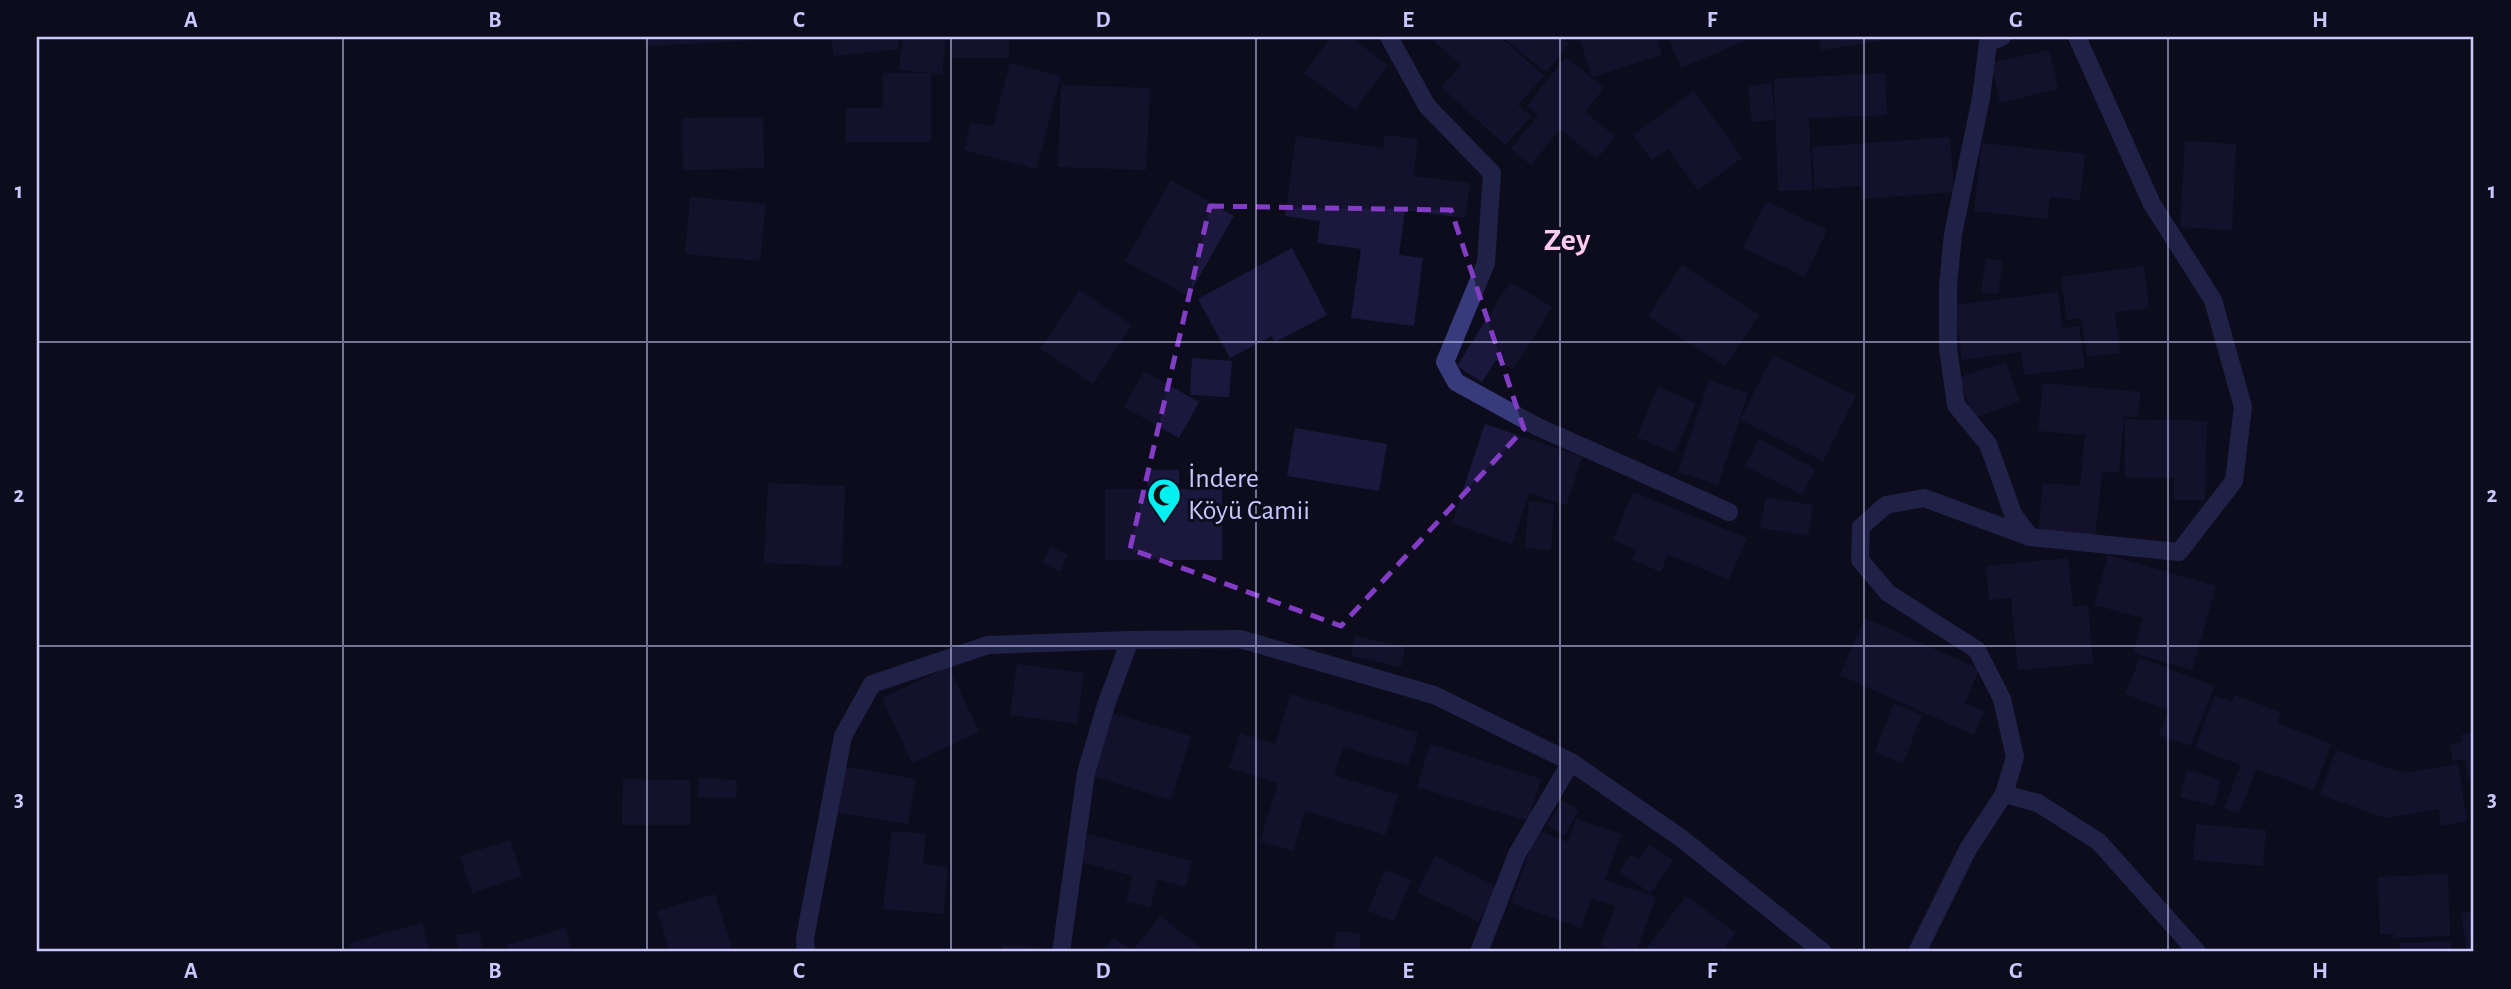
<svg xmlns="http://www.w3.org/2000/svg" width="2511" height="989" font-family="'Alegreya Sans',sans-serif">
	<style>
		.building { fill: #1c183d }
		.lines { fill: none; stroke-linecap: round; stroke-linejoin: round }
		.minor { stroke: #373b7b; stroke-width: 18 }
		.marked { fill: none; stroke: #833cc5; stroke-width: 5; stroke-dasharray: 14 9; stroke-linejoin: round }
		.grid { fill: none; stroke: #c8c8fe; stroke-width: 2; stroke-opacity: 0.55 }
		.labels { text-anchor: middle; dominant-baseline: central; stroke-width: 6; stroke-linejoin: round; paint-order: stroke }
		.poi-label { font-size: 28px; fill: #c8c8fe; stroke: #0d0c1d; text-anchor: start }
		.quarter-label { font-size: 32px; font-weight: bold; fill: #fecaf1; stroke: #0d0c1d }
		.neatline { fill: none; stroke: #c8c8fe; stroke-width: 2.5 }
		.grid-label { font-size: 23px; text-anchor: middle; font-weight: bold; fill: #c8c8fe }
	</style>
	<rect width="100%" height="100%" fill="#0d0c1d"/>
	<path class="building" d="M645 37H762V40L645 46Z
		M831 37H898L899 49 834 56Z
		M903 37H946L942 74 899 70Z
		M950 37H1009V58H950Z
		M1331 37H1350L1388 65 1355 110 1304 73Z
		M1429 37H1500L1544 76 1518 105 1531 117 1505 145 1441 87 1461 65Z
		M1502 37H1560L1569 44 1546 72Z
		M1579 37H1657L1662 55 1592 77Z
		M1668 37H1754L1681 68Z
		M1818 37H1885V40L1821 50Z
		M2049 50 2058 89 2000 103 1991 63Z
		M1566 57 1604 88 1585 112 1615 136 1597 159 1560 129 1531 165 1511 149 1538 115 1527 105Z
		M1010 63 1061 76 1036 169 964 150 971 122 993 127Z
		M883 73H931V142H846V108H883Z
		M1885 73 1887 115 1809 118 1812 190 1778 191 1774 79Z
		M1771 83 1775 120 1752 122 1748 86Z
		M1061 85 1150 88 1146 170 1058 167Z
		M1694 91 1742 158 1698 190 1668 149 1652 160 1633 135Z
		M763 117 764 168 683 170 682 118Z
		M1385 135 1418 139 1413 176 1470 183 1465 218 1405 210 1399 255 1423 258 1414 326 1351 318 1361 249 1317 243 1320 221 1285 216 1296 136 1383 148Z
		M1950 137 1954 192 1861 199 1860 186 1815 189 1812 147Z
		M2185 141 2236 144 2232 230 2180 227Z
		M1982 143 2085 154 2080 200 2050 197 2047 219 1974 211Z
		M1171 180 1234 216 1188 296 1125 261Z
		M690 197 766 204 760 261 685 254Z
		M1766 201 1827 230 1805 277 1743 248Z
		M1292 248 1327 315 1275 342 1272 336 1230 358 1198 299Z
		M1986 258 2003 261 1998 294 1981 292Z
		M1682 265 1759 315 1725 366 1648 316Z
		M2144 266 2149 308 2115 312 2120 353 2087 357 2081 318 2067 320 2061 277Z
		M1510 282 1552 307 1513 370 1496 360 1482 382 1457 366Z
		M1079 290 1132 325 1093 384 1040 349Z
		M2058 292 2062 328 2079 326 2085 368 2024 375 2021 352 1962 360 1955 305Z
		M1773 355 1856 396 1823 461 1740 420Z
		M1192 358 1232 361 1229 397 1190 395Z
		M2006 362 2020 402 1973 418 1959 377Z
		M1144 371 1199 402 1179 438 1124 407Z
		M1709 380 1748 393 1718 485 1678 472Z
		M2043 383 2140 392 2138 417 2124 416 2119 473 2102 471 2095 539 2038 534 2043 483 2080 486 2085 435 2038 431Z
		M1658 387 1696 403 1675 453 1637 437Z
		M2125 419 2207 421 2205 500H2174V478L2125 477Z
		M1485 424 1582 457 1566 505 1529 493 1512 544 1452 523Z
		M1295 428 1387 444 1379 491 1287 476Z
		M1759 439 1815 469 1802 495 1745 466Z
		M1147 470H1179V489H1222V560H1105V489H1148Z
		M768 483 845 486 842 566 764 563Z
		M1633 492 1747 538 1729 580 1668 554 1661 572 1632 560 1636 550 1613 540Z
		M1766 497 1813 505 1808 536 1760 528Z
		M1529 501 1554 504 1551 550 1525 548Z
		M1050 547 1068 555 1060 571 1042 563Z
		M2108 555 2216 586 2192 670 2133 653 2143 618 2094 605Z
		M2068 558 2073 607 2088 605 2093 663 2018 670 2011 598 1989 600 1986 566Z
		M1865 618 1979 669 1965 703 1984 711 1974 735 1840 675Z
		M1355 636 1405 647 1401 667 1351 656Z
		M2140 658 2214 686 2191 746 2159 735 2168 710 2125 694Z
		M1017 664 1084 673 1077 724 1010 715Z
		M949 667 979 732 912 763 882 698Z
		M1291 694 1418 733 1408 766 1343 747 1334 775 1398 795 1385 835 1305 811 1293 851 1260 841 1278 783 1229 768 1240 733 1275 744Z
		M2234 695 2281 712 2277 723 2331 744 2314 790 2256 769 2239 814 2224 808 2241 765 2195 748 2215 696 2232 702Z
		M1894 704 1922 715 1903 763 1875 752Z
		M1108 712 1191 736 1171 800 1089 775Z
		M2474 732V778L2468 779 2464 759 2453 761 2450 744 2462 742 2461 735Z
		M1430 744 1541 779 1528 821 1417 787Z
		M2336 750 2402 773 2458 764 2467 821 2441 826 2439 809 2386 818 2320 795Z
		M842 766 916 779 908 824 834 812Z
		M2187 770 2221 780 2214 806 2180 797Z
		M699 778 737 780 736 798 698 797Z
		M623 779 690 780V825H622Z
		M1562 800 1579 810 1564 836 1547 825Z
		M1576 819 1621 834 1605 880 1656 897 1636 952H1621L1601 945 1615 906 1591 898 1581 928 1511 903 1537 830 1568 842Z
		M2196 824 2266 830 2263 866 2193 860Z
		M892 831 926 834 923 864 948 867 943 914 883 909Z
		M1088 834 1192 861 1185 887 1157 879 1150 907 1126 901 1133 876 1081 862Z
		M510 840 522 876 472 893 460 856Z
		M1649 844 1673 860 1651 893 1619 872 1631 854 1639 859Z
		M1435 856 1497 887 1479 922 1417 892Z
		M1385 870 1411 880 1394 921 1368 911Z
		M2448 874 2450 936 2394 938V934H2380L2378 877Z
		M715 894 733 952H670L657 911Z
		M1686 896 1736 933 1722 952H1644Z
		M2474 911V952H2467L2461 914Z
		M1160 916 1207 952H1103L1114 937 1132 951Z
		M422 923 430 952H352L350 943Z
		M565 928 572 952H509L507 945Z
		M479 931 483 952H459L456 935Z
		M1336 931 1361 934 1359 952H1334Z
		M2451 941V952H2400V943Z
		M1003 945 1052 949 1051 952H1003Z"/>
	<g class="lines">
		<path class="minor" d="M1389 37 1427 106 1492 173 1486 263 1445 362 1456 382 1536 426 1729 512
			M2002 37 1988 43 1981 98 1953 234 1948 286V348L1956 405 1988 444 2013 514 2030 537
			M2004 794 2038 803 2099 842 2197 952
			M806 952 805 938 843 736 872 684 988 645 1130 640
			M1061 952 1086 773 1106 705 1130 640 1240 639 1434 695 1571 762 1681 838 1823 952
			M1479 952 1517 854 1571 762
			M1917 952 1968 849 2004 794 2015 757 2002 699 1977 650 1888 593 1860 560 1861 527 1886 505 1924 498 2030 537 2179 552 2234 481 2243 407 2213 300 2152 204 2077 37"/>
	</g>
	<path d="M0 0H2511V989H0ZM1210 206 1451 210 1524 429 1341 626 1130 549Z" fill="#0d0c1d" fill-opacity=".55" fill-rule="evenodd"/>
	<path class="marked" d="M1210 206 1451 210 1524 429 1341 626 1130 549Z"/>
	<path class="grid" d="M343 37V952M647 37V952M951 37V952M1256 37V952M1560 37V952M1864 37V952M2168 37V952M37 342H2474M37 646H2474"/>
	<defs>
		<g id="mosque-pin" transform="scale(1.75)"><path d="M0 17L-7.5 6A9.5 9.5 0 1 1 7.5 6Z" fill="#02f0ef" stroke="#0d0c1d"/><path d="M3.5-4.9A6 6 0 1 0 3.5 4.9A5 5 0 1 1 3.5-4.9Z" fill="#111"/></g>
	</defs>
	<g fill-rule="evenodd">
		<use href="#mosque-pin" x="1164" y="495"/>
	</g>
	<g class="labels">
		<g class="poi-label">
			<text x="1188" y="479">İndere<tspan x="1188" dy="32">Köyü Camii</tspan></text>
		</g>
		<g class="quarter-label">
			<text x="1567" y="240">Zey</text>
		</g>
	</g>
	<rect width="2511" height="989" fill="none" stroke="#0d0c1d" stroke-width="77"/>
	<rect x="38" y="38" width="2434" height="912" class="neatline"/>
	<g class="grid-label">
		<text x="191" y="27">A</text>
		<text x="495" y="27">B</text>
		<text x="799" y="27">C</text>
		<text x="1103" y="27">D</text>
		<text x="1408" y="27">E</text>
		<text x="1712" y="27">F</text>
		<text x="2016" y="27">G</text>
		<text x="2320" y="27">H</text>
		<text x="19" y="198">1</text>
		<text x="2492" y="198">1</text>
		<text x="19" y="502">2</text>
		<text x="2492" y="502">2</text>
		<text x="19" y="806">3</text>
		<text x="2492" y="806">3</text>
		<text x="191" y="978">A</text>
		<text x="495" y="978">B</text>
		<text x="799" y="978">C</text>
		<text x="1103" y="978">D</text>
		<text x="1408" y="978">E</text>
		<text x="1712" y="978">F</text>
		<text x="2016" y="978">G</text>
		<text x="2320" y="978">H</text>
	</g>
</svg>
